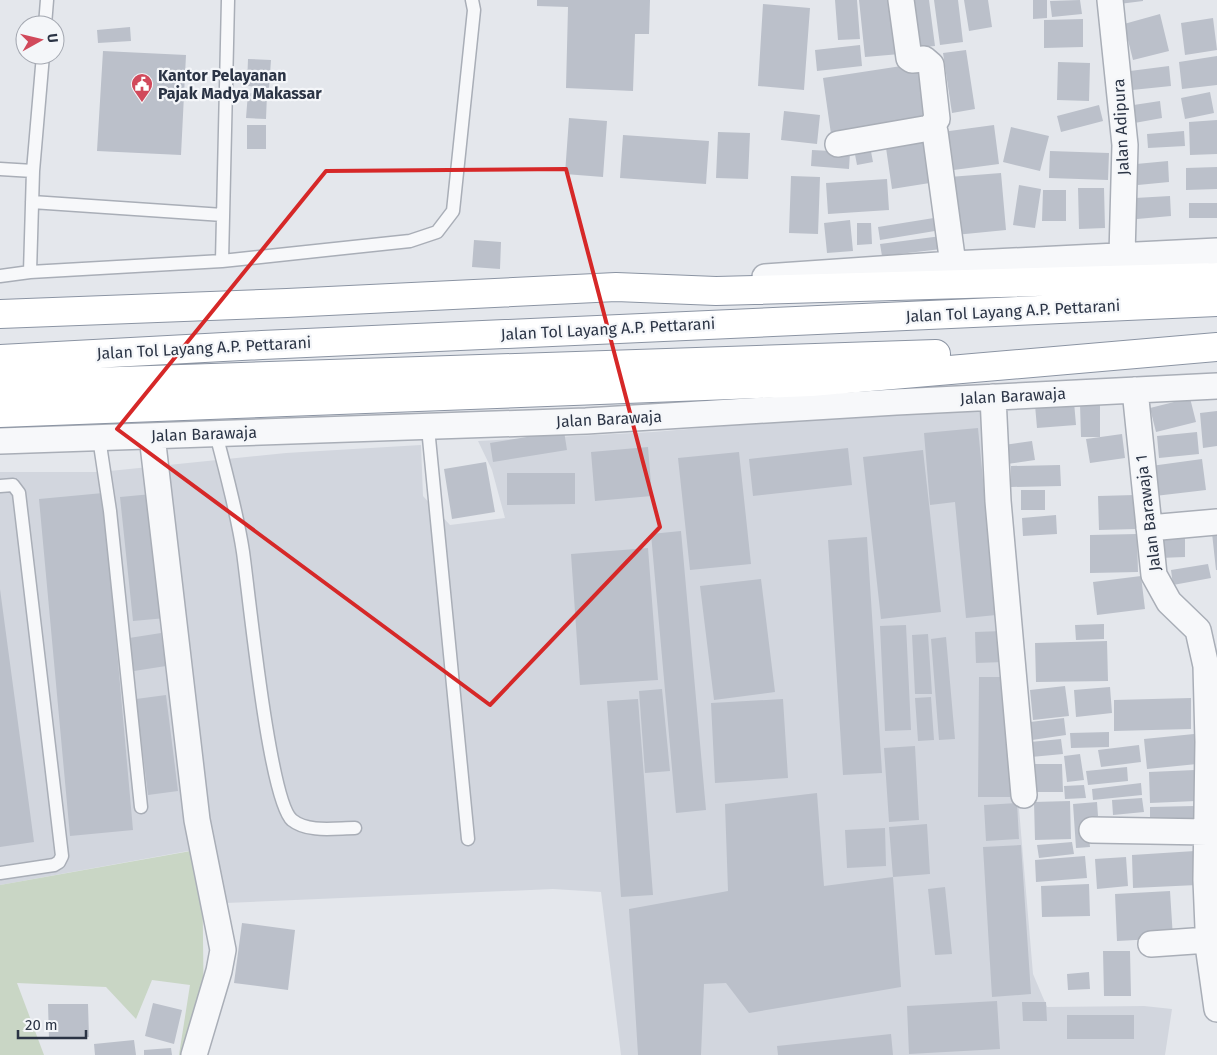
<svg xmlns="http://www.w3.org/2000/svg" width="1217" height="1055" font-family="'Fira Sans',sans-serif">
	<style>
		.built { fill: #d2d6de }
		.green { fill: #c9d6c5 }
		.building { fill: #bbc0ca }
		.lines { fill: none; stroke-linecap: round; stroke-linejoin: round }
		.service-casing { stroke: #a9aeb7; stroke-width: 15 }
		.minor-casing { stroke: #a9aeb7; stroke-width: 28 }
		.motorway-casing { stroke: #8b94a3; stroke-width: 30 }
		.service { stroke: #f7f8fa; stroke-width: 12 }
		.minor { stroke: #f7f8fa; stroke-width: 25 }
		.motorway { stroke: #fff; stroke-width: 28 }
		.marked { fill: none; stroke: #d62828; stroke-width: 4; stroke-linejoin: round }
		.labels { text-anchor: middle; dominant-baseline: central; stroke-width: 4.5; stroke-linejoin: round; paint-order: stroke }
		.poi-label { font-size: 16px; font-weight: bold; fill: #2b3445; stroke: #f4f6f9; text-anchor: start }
		.street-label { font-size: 16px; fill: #2b3445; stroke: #f4f6f9 }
	</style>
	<rect width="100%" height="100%" fill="#e4e7ec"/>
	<path class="built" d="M939 408H985L1033 974 1047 1007 1144 1006 1172 1009 1165 1055H621L601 892 553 889 202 904 188 851 0 885V472H100L286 453 421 445 423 496 450 525 505 518 492 470 478 441 653 432Z"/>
	<path class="green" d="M202 849 204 1026 200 1055H179L190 985 152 980 136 1019 106 987 17 983 44 1055H0V885Z"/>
	<path class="building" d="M537 0H650L649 34H635L633 91 566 88 568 7 537 6Z
		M835 0H857L860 39 838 40Z
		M859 0H894L900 54 865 57Z
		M913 0H929L935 46 914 48Z
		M934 0H958L963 42 940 45Z
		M964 0H988L992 27 969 31Z
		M1033 0H1047V18L1033 19Z
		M1080 0 1082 14 1052 17 1050 1Z
		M1119 0H1143V1L1119 4Z
		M763 4 810 8 804 90 758 86Z
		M1160 14 1169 51 1133 60 1124 24Z
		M1213 18 1217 50 1185 55 1181 23Z
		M1083 19V47L1044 48V20Z
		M130 27 131 41 98 43 97 30Z
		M860 45 862 66 817 71 815 50Z
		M966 50 975 109 952 113 943 53Z
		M103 51 186 55 181 155 97 151Z
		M1217 56V85L1182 89 1179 62Z
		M248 59 271 60 269 88 247 86Z
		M1058 62 1090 63 1089 101 1057 100Z
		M921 63 930 118 831 134 823 78Z
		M1169 66 1171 86 1132 90 1130 71Z
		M1210 92 1214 113 1185 119 1181 98Z
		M248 93 267 94 266 119 246 118Z
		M1160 101 1162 118 1129 124 1127 106Z
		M1099 105 1103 121 1061 132 1057 116Z
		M784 111 820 115 817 144 781 140Z
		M569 118 607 121 603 177 565 174Z
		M1217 120V154L1190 155 1189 122Z
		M247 125H266V149H247Z
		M994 125 999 164 946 171 942 132Z
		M1011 127 1049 136 1040 171 1003 162Z
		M1184 131 1185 146 1148 148 1147 134Z
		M718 132 750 133 748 179 716 178Z
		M929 134 936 182 892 189 885 141Z
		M623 135 709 141 706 184 620 178Z
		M869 141 873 162 857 165 853 144Z
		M812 150 850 152 849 169 811 166Z
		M1050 151 1109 153 1108 180 1049 178Z
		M1168 161 1169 182 1138 185 1136 164Z
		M1217 167V189L1186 190V168Z
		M1001 173 1006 230 955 235 949 177Z
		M791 176 820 177 818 234 789 233Z
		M887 179 889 210 828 214 826 183Z
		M1019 185 1041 189 1035 228 1013 225Z
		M1078 188H1104L1105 228 1079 229Z
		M1043 190H1066V221H1042Z
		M1170 196 1171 216 1137 219 1135 198Z
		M1189 203H1217V218H1189Z
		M940 217 941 230 880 240 878 227Z
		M850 220 853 251 827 253 824 223Z
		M857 223H871L872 244 857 245Z
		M949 235 950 248 882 256 880 244Z
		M474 240 501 242 500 269 472 267Z
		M1190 398 1196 422 1156 432 1150 408Z
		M1074 402 1076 425 1037 428 1035 405Z
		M1080 404H1100V437H1081Z
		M1217 411V446L1203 448 1200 413Z
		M978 428 996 615 966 618 955 502 930 505 924 433Z
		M564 431 567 450 493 462 490 443Z
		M1197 432 1199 454 1159 458 1157 436Z
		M1122 434 1125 458 1090 463 1086 439Z
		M1032 441 1035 460 1007 464 1004 445Z
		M648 447 652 496 595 501 591 452Z
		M848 448 852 485 753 496 749 459Z
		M923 450 941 612 881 619 863 457Z
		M739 452 751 564 690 570 678 458Z
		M1202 459 1206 490 1155 496 1151 466Z
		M486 462 495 512 452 519 444 469Z
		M1060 465 1061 486 1011 487V466Z
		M507 473H575V504L507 505Z
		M1021 490H1045V510H1021Z
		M103 493 133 830 70 836 39 499Z
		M152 494 166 618 133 621 120 497Z
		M1135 495 1136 529 1099 530 1098 496Z
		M1056 515 1057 534 1023 536 1022 518Z
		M681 531 706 810 676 813 651 534Z
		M1217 532V570H1216L1212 533Z
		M1137 534 1138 572 1090 573V535Z
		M1185 534V557L1159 558V535Z
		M867 537 882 773 843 775 828 540Z
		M648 548 658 680 580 685 571 554Z
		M1208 564 1211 578 1173 585 1171 570Z
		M1141 576 1145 609 1097 615 1093 582Z
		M761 579 775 692 714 700 700 586Z
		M0 589 34 842 0 847Z
		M1104 624V639L1076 640 1075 625Z
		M906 625 911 730 885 731 880 626Z
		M1003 631 1004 662 976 663 975 632Z
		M161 633 166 666 134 671 129 638Z
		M928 634 932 694H915L912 635Z
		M946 637 955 739 939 740 931 639Z
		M1107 641 1108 681 1036 682 1035 643Z
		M979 677H1011L1010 797H978Z
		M1065 686 1069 716 1033 720 1030 690Z
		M1110 687 1112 713 1076 717 1074 690Z
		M662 689 670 771 645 773 639 691Z
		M166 695 178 791 148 795 136 699Z
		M931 697 934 740 918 741 915 698Z
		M1191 698V729L1114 731V700Z
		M638 699 653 895 621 897 607 701Z
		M783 699 788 778 715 783 711 703Z
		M1064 718 1066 735 1032 740 1030 722Z
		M1109 732V747L1071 748 1070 733Z
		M1194 734 1197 764 1147 769 1144 739Z
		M1061 739 1063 754 1031 757 1030 742Z
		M1139 745 1141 762 1101 767 1098 750Z
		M915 746 919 820 889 822 884 748Z
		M1080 754 1084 780 1067 782 1064 756Z
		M1035 764H1062L1063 792H1036Z
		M1127 767 1128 781 1088 785 1086 771Z
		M1195 770 1196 801 1150 803 1149 772Z
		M1141 783 1142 795 1093 800 1092 789Z
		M1084 785 1086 798 1065 799 1064 786Z
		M817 793 824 886 893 877 889 827 927 824 930 874 893 877 901 987 749 1013 726 983 704 984 701 1055H638L629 909 728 891 725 804Z
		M1142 798 1144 812 1113 815 1112 800Z
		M1070 801 1071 839 1035 840 1034 802Z
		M1097 802 1098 816 1087 817 1090 847 1076 848 1073 804Z
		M1017 803 1019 839 986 841 984 805Z
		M1194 806 1195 826 1150 827V807Z
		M885 828 886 866 847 868 845 830Z
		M1072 842 1074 854 1039 858 1037 845Z
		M1021 845 1031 994 992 997 983 847Z
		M1195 851 1197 885 1133 888 1132 855Z
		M1085 856 1087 878 1036 882 1035 860Z
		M1126 857 1128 886 1097 889 1095 859Z
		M1089 884 1090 916 1042 917 1041 886Z
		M945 887 952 954 935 955 928 889Z
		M1170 891 1173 938 1117 941 1115 894Z
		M242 923 295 930 288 990 234 983Z
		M1103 951H1130L1131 996H1104Z
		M1089 972 1090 989 1068 990 1067 974Z
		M997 1001 1000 1049 909 1054 907 1006Z
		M1022 1002H1046L1047 1021H1023Z
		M153 1003 182 1010 174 1044 145 1036Z
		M48 1004H88L89 1037 49 1038Z
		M1067 1015H1134V1039H1067Z
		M891 1034 893 1055H778L777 1046Z
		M134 1040 136 1055H95L94 1044Z
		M171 1048 172 1055H144V1050Z"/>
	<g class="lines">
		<g class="service-casing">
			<path id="service" d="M45 25 47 0
				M0 169 33 171
				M32 202 223 215
				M222 261 228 0
				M30 272 222 261 410 241 437 232 453 211 474 10 472 0
				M0 276 30 272 33 171 43 55
				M428 428 468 839
				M216 434C226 473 237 512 243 552 249 594 269 800 292 820 308 833 336 828 355 828
				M99 438 110 511 141 807
				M0 486 13 485 19 493 62 856 59 862 54 865 0 873"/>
		</g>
		<g class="minor-casing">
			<path id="minor" d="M901 0 909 58 912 60 924 59 931 65 937 119 929 129
				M1110 0 1125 145 1122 255
				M838 144 924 129 935 132 953 264
				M765 277 953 264 1217 251
				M1135 390 1154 575 1169 602 1198 630 1206 666 1208 742 1206 880 1209 952 1217 1009
				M993 397 998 501 1024 795
				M152 436 197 820 223 950 219 971 194 1055
				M0 441 586 421 896 402 1217 386
				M1149 528 1217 522
				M1092 830 1207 832
				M1151 944 1208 940"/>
		</g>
		<g class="motorway-casing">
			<path id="motorway" d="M0 314 287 303 616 287 716 291 1217 277
				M0 359 262 345 1217 302
				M0 385 936 354
				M0 413 811 382 1217 347"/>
		</g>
		<use href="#service" class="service"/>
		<use href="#minor" class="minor"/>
		<use href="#motorway" class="motorway"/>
	</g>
	<path class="marked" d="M566 169 660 527 490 705 117 429 326 171Z"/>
	<defs>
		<g id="civic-pin" transform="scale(1.125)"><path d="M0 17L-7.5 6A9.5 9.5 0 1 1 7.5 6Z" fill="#d1495b" stroke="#f4f6f9"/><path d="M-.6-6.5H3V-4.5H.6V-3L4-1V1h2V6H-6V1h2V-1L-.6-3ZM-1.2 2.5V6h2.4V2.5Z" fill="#fff"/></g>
	</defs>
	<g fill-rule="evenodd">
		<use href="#civic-pin" x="142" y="84"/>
	</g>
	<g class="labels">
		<g class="poi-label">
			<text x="158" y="75">Kantor Pelayanan<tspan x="158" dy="18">Pajak Madya Makassar</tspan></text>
		</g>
		<g class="street-label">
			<text transform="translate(1121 127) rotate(-93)">Jalan Adipura</text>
			<text transform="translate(1013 311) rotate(-3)">Jalan Tol Layang A.P. Pettarani</text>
			<text transform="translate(608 329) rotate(-3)">Jalan Tol Layang A.P. Pettarani</text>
			<text transform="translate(204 348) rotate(-3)">Jalan Tol Layang A.P. Pettarani</text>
			<text transform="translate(1013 396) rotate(-3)">Jalan Barawaja</text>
			<text transform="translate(609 419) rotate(-3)">Jalan Barawaja</text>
			<text transform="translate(204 434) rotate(-2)">Jalan Barawaja</text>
			<text transform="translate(1148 513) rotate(-97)">Jalan Barawaja 1</text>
		</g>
	</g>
	<g transform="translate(40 40) rotate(82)"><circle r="24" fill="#f4f6f9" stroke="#a4a8b1"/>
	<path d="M0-4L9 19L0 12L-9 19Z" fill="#d1495b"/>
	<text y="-8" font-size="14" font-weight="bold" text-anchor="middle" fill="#2b3445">U</text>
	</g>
	<path d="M18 1030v8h68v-8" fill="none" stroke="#2b3445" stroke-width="2.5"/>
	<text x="25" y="1030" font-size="15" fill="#2b3445" stroke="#f4f6f9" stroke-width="4" paint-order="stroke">20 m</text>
</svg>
